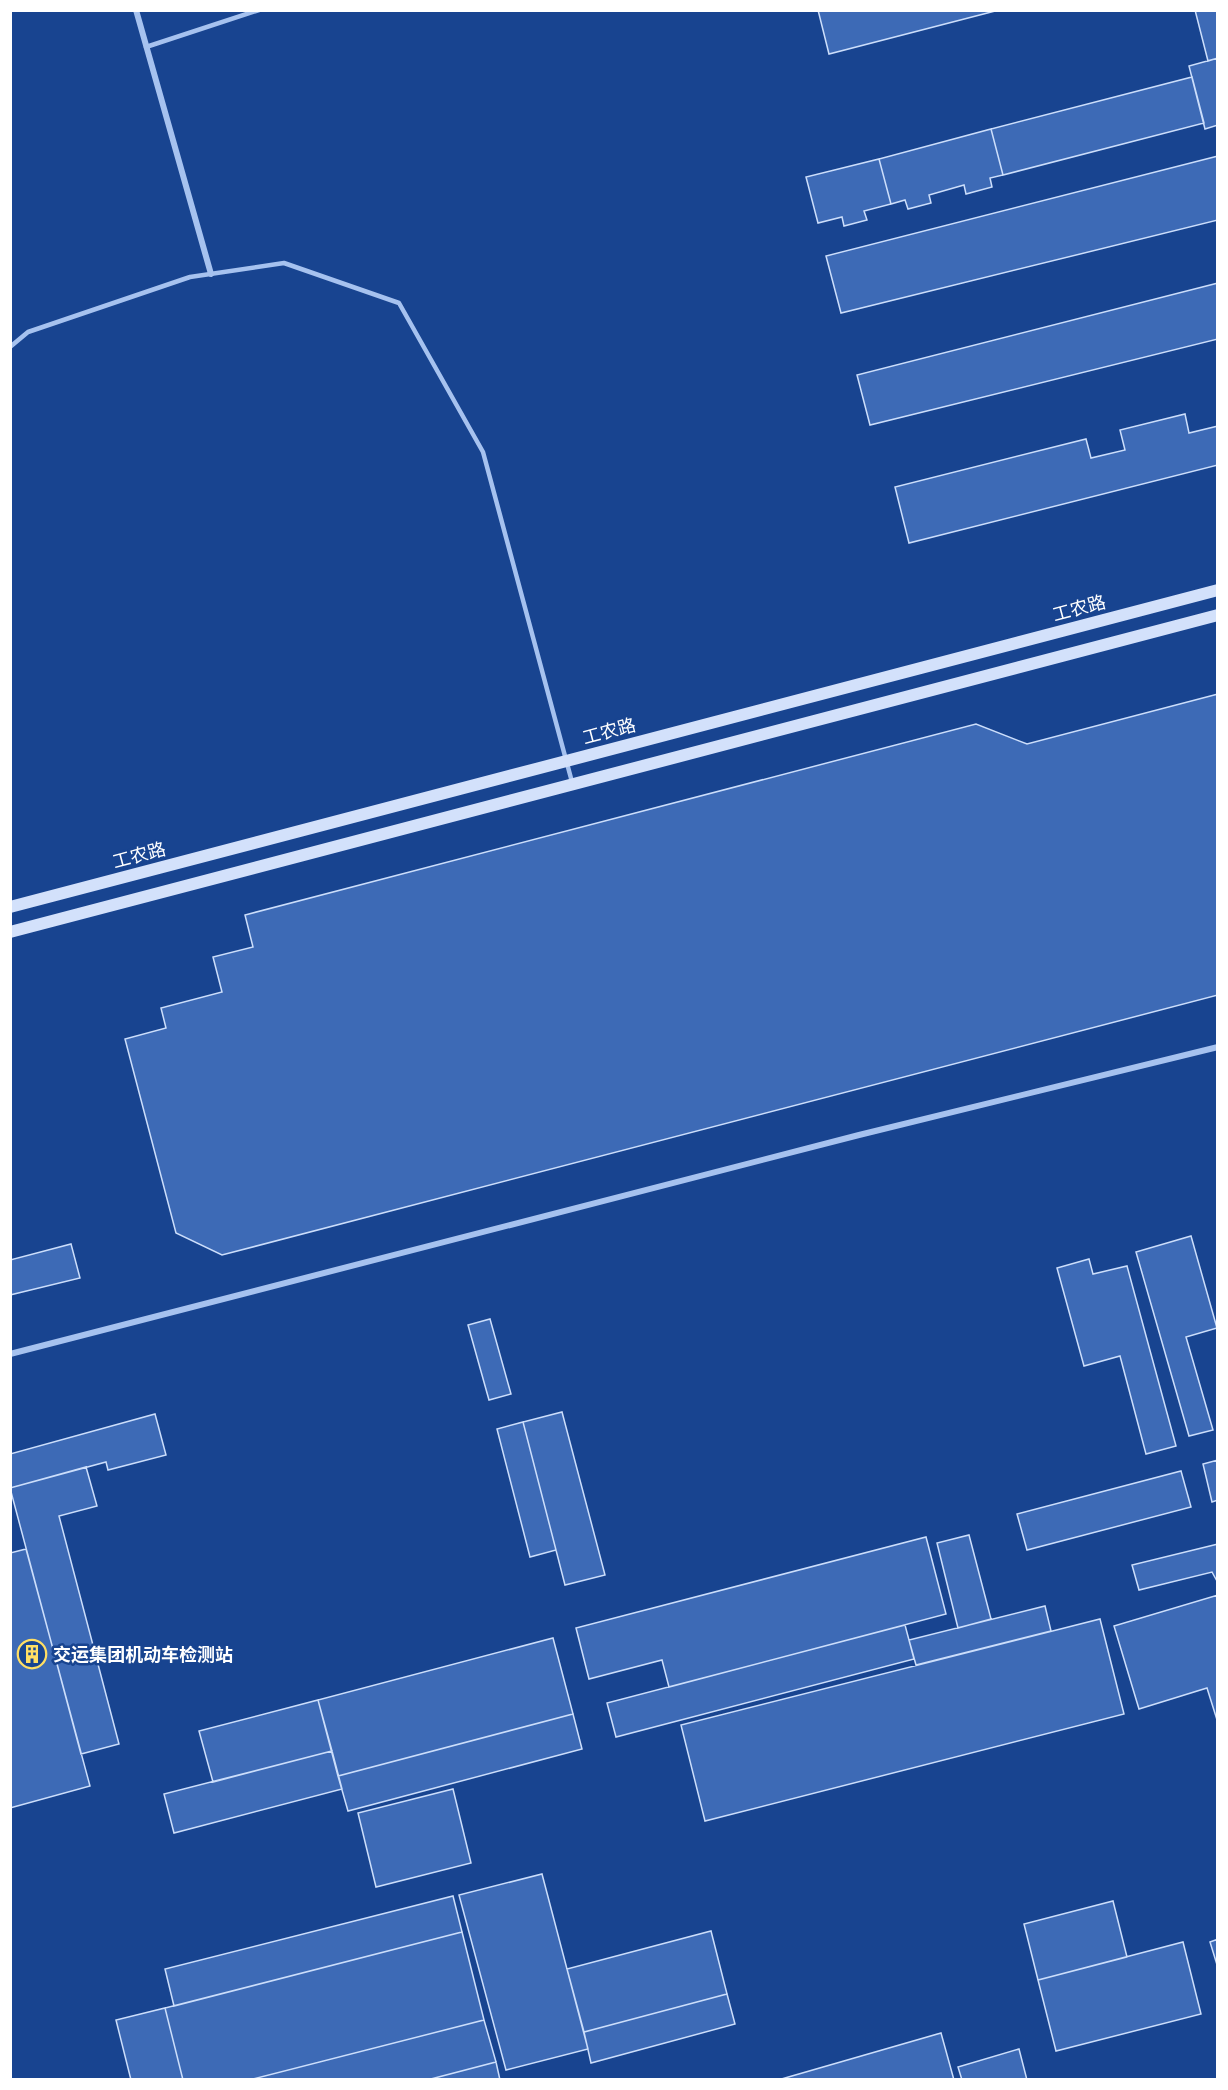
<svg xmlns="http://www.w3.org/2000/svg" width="1228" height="2090" font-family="'Public Sans','Noto Sans SC',sans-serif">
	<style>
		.building { fill: #3d6ab6; stroke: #ccdefb; stroke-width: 1.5 }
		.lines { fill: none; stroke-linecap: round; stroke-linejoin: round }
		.lane { stroke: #a6c2ef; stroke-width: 4.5 }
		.street { stroke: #a6c2ef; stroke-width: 6 }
		.secondary { stroke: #d3e1fb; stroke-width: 12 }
		.labels { text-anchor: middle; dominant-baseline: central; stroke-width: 5; stroke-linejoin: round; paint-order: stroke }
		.street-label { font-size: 18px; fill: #fff; stroke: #184490 }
		.poi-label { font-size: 18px; font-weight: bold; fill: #fff; stroke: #184490; text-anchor: start }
	</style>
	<rect width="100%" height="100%" fill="#184490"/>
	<path class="building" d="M818 10H999L829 54Z
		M1195 10H1218V58L1208 61Z
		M1218 58V125L1205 129 1189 66Z
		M1192 77 1204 123 1003 175 991 129Z
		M991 129 1003 175 990 178 992 187 966 194 964 185 929 195 931 203 908 209 905 200 891 204 879 159Z
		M1218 156V220L841 313 826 256Z
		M879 159 891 204 864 211 867 220 844 226 842 217 818 223 806 177Z
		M1218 283V339L870 425 857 375Z
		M1185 414 1189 433 1218 426V465L909 543 895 487 1086 439 1091 458 1125 450 1120 430Z
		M1218 694V995L222 1255 176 1233 125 1039 166 1028 161 1008 222 992 213 957 253 947 245 915 976 724 1027 744Z
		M1191 1236 1217 1328 1186 1337 1213 1430 1189 1436 1136 1252Z
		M71 1244 80 1278 10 1295V1260Z
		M1089 1259 1093 1274 1127 1266 1176 1446 1146 1454 1120 1356 1084 1366 1057 1268Z
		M490 1319 511 1394 489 1400 468 1325Z
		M562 1412 605 1575 565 1585 523 1422Z
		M155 1414 166 1455 108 1470 106 1462 10 1488V1454Z
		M523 1422 556 1550 530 1557 497 1429Z
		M1218 1460V1500L1212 1502 1203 1464Z
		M86 1467 97 1506 59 1516 119 1744 81 1754 10 1488Z
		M1181 1471 1191 1507 1027 1550 1017 1514Z
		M969 1535 991 1619 958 1628 937 1543Z
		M926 1537 946 1614 669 1687 662 1660 589 1679 576 1628Z
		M1218 1544V1583L1212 1572 1139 1590 1132 1565Z
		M26 1549 90 1786 10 1808V1553Z
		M1218 1595V1723L1207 1688 1139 1709 1114 1626Z
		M1045 1606 1051 1631 916 1665 909 1640Z
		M1100 1619 1124 1714 705 1821 681 1725Z
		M905 1625 914 1659 616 1737 607 1703Z
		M553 1638 573 1714 338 1776 318 1700Z
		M318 1700 332 1751 213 1782 199 1731Z
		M573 1714 582 1749 348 1811 338 1776Z
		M332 1751 342 1789 174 1833 164 1794Z
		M453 1789 471 1863 376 1887 358 1813Z
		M542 1874 588 2049 506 2070 459 1895Z
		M453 1896 462 1932 174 2006 165 1969Z
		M1113 1901 1127 1957 1038 1980 1024 1924Z
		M711 1931 727 1994 584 2032 567 1969Z
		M462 1932 484 2020 249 2080H183L165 2008Z
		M1218 1939V1968L1210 1942Z
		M1183 1942 1201 2014 1056 2051 1038 1980Z
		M727 1994 735 2024 591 2063 584 2032Z
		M165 2008 183 2080H131L116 2020Z
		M484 2020 496 2062 427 2080H249Z
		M941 2033 954 2080H778Z
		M1019 2049 1027 2080H962L958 2067Z
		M496 2062 500 2080H427Z"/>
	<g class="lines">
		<path class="lane" d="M146 47 259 10
			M10 347 28 332 190 277 284 263 399 303 483 452 572 782"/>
		<path class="street" d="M136 10 211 274
			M10 1354 859 1135 1218 1047"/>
		<path class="secondary" d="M10 907 1218 590
			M10 932 1218 615"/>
	</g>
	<defs>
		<g id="building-ring" transform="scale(1.5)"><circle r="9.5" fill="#184490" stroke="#ffde64" stroke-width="1.5"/><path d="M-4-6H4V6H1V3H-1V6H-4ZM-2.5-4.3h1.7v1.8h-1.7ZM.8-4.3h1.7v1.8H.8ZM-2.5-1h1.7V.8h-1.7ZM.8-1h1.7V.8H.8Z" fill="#ffde64"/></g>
	</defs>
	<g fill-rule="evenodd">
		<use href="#building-ring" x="32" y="1654"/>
	</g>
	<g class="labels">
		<g class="street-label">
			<text transform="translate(1079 608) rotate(-15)">工农路</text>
			<text transform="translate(609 731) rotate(-15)">工农路</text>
			<text transform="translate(139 855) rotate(-15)">工农路</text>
		</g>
		<g class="poi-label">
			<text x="53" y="1654">交运集团机动车检测站</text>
		</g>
	</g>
	<rect width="1228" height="2090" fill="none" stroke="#ffffff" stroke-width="24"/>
</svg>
